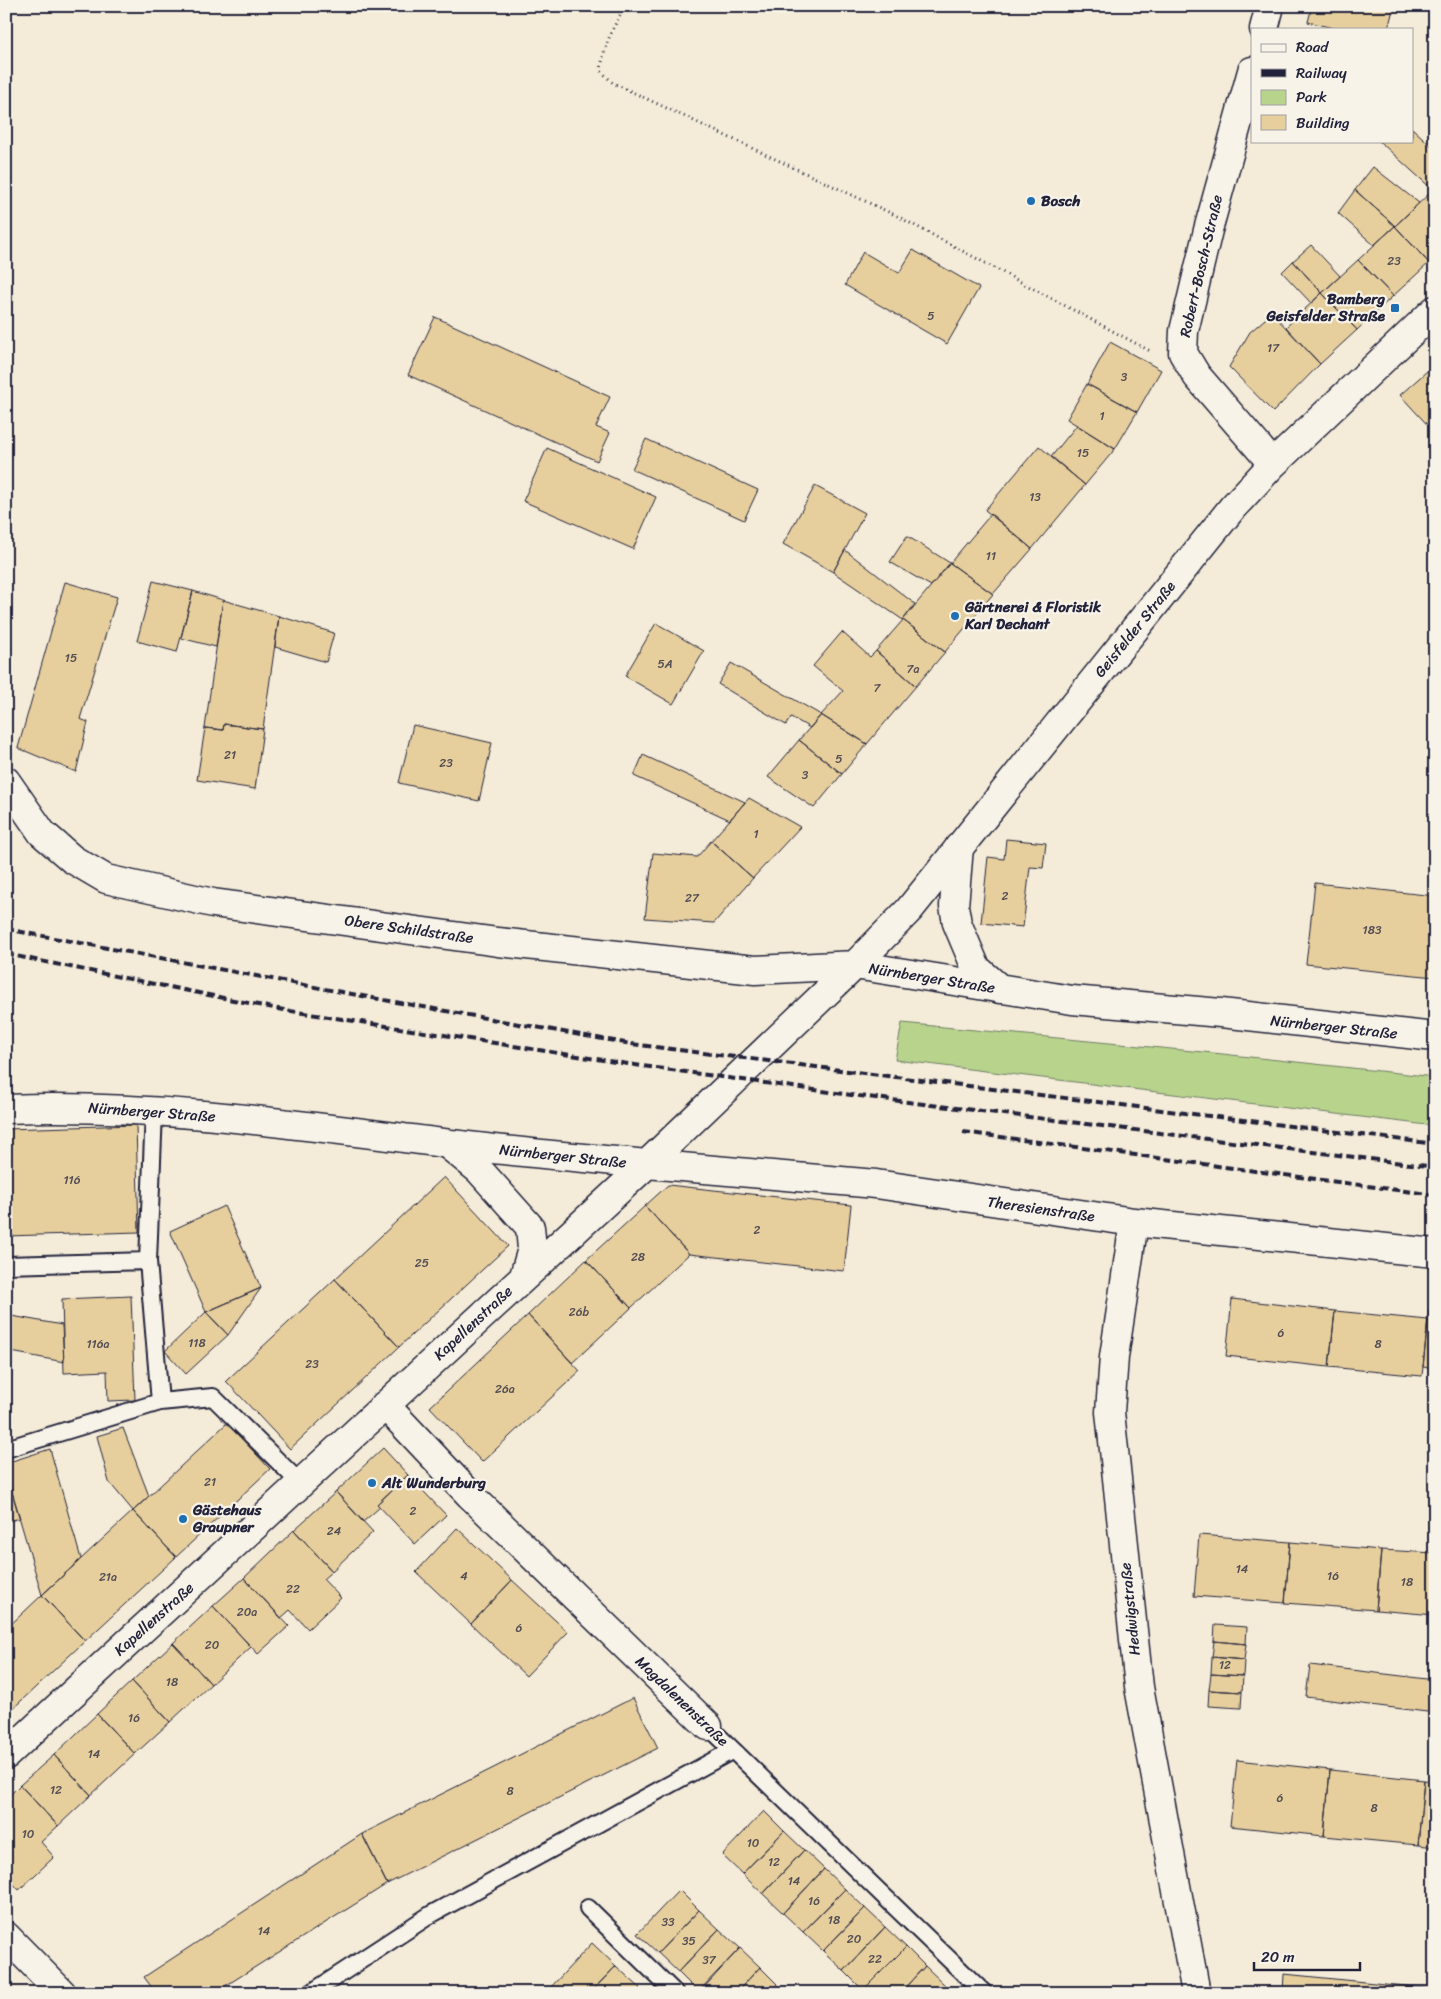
<svg xmlns="http://www.w3.org/2000/svg" width="1441" height="1999" font-family="Sriracha,sans-serif">
	<style>
		.green { fill: #b8d48c; stroke: #6d7b64 }
		.building { fill: #e7cf9d; stroke: #22223b }
		.lines { fill: none; stroke-linecap: round; stroke-linejoin: round }
		.lane-casing { stroke: #22223b; stroke-width: 20 }
		.street-casing { stroke: #22223b; stroke-width: 31 }
		.secondary-casing { stroke: #22223b; stroke-width: 31 }
		.path { stroke: #22223b; stroke-width: 3; stroke-dasharray: 1 4; stroke-linecap: butt }
		.lane { stroke: #f7f3e8; stroke-width: 16 }
		.street { stroke: #f7f3e8; stroke-width: 28 }
		.secondary { stroke: #f7f3e8; stroke-width: 28 }
		.rail { stroke: #22223b; stroke-width: 4; stroke-dasharray: 8 4; stroke-linecap: butt }
		.poi-dot { fill: #1f6fb2; stroke: #f7f3e8; stroke-width: 2 }
		.labels { text-anchor: middle; dominant-baseline: central; stroke-width: 4.5; stroke-linejoin: round; paint-order: stroke }
		.number-label { font-size: 12px; fill: #534d54 }
		.poi-label { font-size: 15px; font-weight: bold; fill: #22223b; stroke: #f7f3e8; text-anchor: start }
		.street-label { font-size: 15px; fill: #22223b; stroke: #f7f3e8 }
	</style>
	<rect width="100%" height="100%" fill="#f4ecd9"/>
	<filter id="ink" filterUnits="userSpaceOnUse"><feTurbulence type="fractalNoise" baseFrequency=".02" numOctaves="2"/><feDisplacementMap in="SourceGraphic" scale="10" xChannelSelector="R" yChannelSelector="G"/><feConvolveMatrix kernelMatrix="1 2 1 2 8 2 1 2 1" color-interpolation-filters="sRGB"/></filter>
	<g filter="url(#ink)">
		<path class="green" d="M902 1023 1213 1053 1435 1077V1126L895 1060Z"/>
		<path class="building" d="M1312 6H1394L1388 29H1337L1308 22Z
			M1412 128 1435 149V188L1433 190 1379 141H1412Z
			M1373 167 1419 203 1395 226 1355 190Z
			M1355 190 1395 226 1374 245 1338 213Z
			M1433 190 1435 193V258L1429 263 1395 226Z
			M1395 226 1429 263 1393 296 1358 260Z
			M1311 245 1340 276 1322 293 1293 261Z
			M913 250 979 288 947 344 845 285 863 252 899 273Z
			M1358 260 1393 296 1357 330 1322 293Z
			M1293 261 1322 293 1311 303 1282 272Z
			M1322 293 1357 330 1320 364 1286 327Z
			M1272 313 1320 364 1273 412 1229 367 1250 332Z
			M435 317 610 397 596 427 610 433 597 461 408 375Z
			M1110 342 1161 370 1137 412 1087 384Z
			M1435 364V433L1400 395Z
			M1087 384 1137 412 1115 449 1067 419Z
			M1077 425 1115 449 1085 485 1051 457Z
			M646 439 758 490 744 520 632 469Z
			M1039 446 1085 485 1032 549 985 510Z
			M547 448 656 497 633 549 523 501Z
			M815 486 865 513 833 572 783 544Z
			M991 514 1032 549 993 594 950 563Z
			M907 536 950 563 931 586 890 562Z
			M845 550 915 604 903 620 833 572Z
			M950 563 993 594 945 652 903 620Z
			M153 581 193 591 177 652 137 641Z
			M65 582 117 597 80 719 88 722 76 772 18 748Z
			M193 591 223 600 216 647 181 638Z
			M223 600 279 616 263 729 224 724 223 730 205 728Z
			M279 616 334 633 326 662 275 647Z
			M903 620 945 652 916 686 876 651Z
			M656 623 704 651 673 704 625 676Z
			M842 632 870 657 876 651 916 686 867 744 821 715 843 691 813 666Z
			M731 663 821 715 810 728 791 717 786 725 718 684Z
			M821 715 867 744 842 774 799 740Z
			M224 724 263 729 255 789 197 780 205 728 223 730Z
			M413 725 492 743 479 801 399 783Z
			M799 740 842 774 814 808 768 777Z
			M643 755 745 802 730 820 634 776Z
			M749 798 800 827 753 878 711 841Z
			M1006 839 1046 843 1043 868 1030 867 1023 927 981 923 988 857 1004 859Z
			M711 841 753 878 714 923 645 918 653 853 697 857Z
			M1315 883 1435 896V977L1306 964Z
			M136 1125 139 1232 6 1236V1129Z
			M444 1177 508 1246 399 1347 335 1279Z
			M668 1185 851 1205 844 1271 689 1254 645 1206Z
			M224 1206 261 1288 206 1312 170 1231Z
			M645 1206 689 1254 631 1308 586 1260Z
			M586 1260 631 1308 572 1363 528 1315Z
			M335 1279 399 1347 290 1449 226 1381Z
			M261 1288 228 1335 206 1312Z
			M131 1296 135 1400 108 1401 107 1371 64 1373 62 1299Z
			M1232 1299 1335 1311 1329 1367 1226 1356Z
			M1429 1309 1435 1310V1369L1423 1367Z
			M1335 1311 1428 1320 1422 1376 1329 1367Z
			M206 1312 228 1335 186 1374 165 1351Z
			M6 1315 62 1325 64 1362 6 1351Z
			M528 1315 580 1371 482 1462 430 1407Z
			M227 1423 270 1469 176 1557 133 1511Z
			M123 1428 149 1496 133 1511 109 1482 97 1436Z
			M383 1448 408 1475 377 1504 380 1507 363 1522 336 1492Z
			M50 1449 81 1559 42 1595 6 1472V1463Z
			M6 1472 20 1518 6 1522Z
			M408 1475 446 1515 415 1544 377 1504Z
			M336 1492 373 1532 332 1571 294 1530Z
			M133 1511 176 1557 85 1641 42 1595Z
			M457 1528 512 1580 471 1624 416 1572Z
			M294 1530 332 1571 323 1579 341 1598 308 1629 290 1610 281 1618 244 1578Z
			M1199 1535 1290 1542 1285 1603 1194 1596Z
			M1290 1542 1381 1550 1376 1610 1285 1603Z
			M1381 1550 1435 1553V1615L1376 1610Z
			M244 1578 289 1626 258 1654 213 1606Z
			M512 1580 568 1632 526 1676 471 1624Z
			M42 1595 85 1641 6 1715V1629Z
			M213 1606 251 1647 211 1684 173 1643Z
			M1215 1625 1247 1627 1246 1644 1214 1641Z
			M1214 1641 1246 1644 1244 1660 1212 1657Z
			M173 1643 211 1684 170 1722 132 1681Z
			M1212 1657 1244 1660 1243 1676 1211 1674Z
			M1310 1665 1435 1680V1713L1306 1697Z
			M1211 1674 1243 1676 1242 1692 1209 1690Z
			M132 1681 170 1722 135 1754 97 1714Z
			M1209 1690 1242 1692 1241 1708 1208 1706Z
			M633 1698 658 1748 387 1884 362 1834Z
			M97 1714 135 1754 91 1795 54 1755Z
			M54 1755 91 1795 58 1826 20 1785Z
			M1237 1760 1330 1770 1324 1836 1230 1826Z
			M1330 1770 1424 1780 1418 1845 1324 1836Z
			M1424 1780 1435 1781V1847L1418 1845Z
			M20 1785 58 1826 41 1842 54 1857 19 1890 6 1876V1799Z
			M764 1811 784 1831 742 1874 722 1855Z
			M784 1831 804 1850 763 1894 742 1874Z
			M362 1834 387 1884 214 1993H156L144 1977Z
			M804 1850 824 1869 783 1913 763 1894Z
			M824 1869 845 1889 803 1932 783 1913Z
			M845 1889 865 1908 823 1951 803 1932Z
			M679 1890 699 1910 658 1953 637 1934Z
			M865 1908 885 1927 844 1971 823 1951Z
			M699 1910 719 1929 678 1972 658 1953Z
			M885 1927 906 1947 863 1990 844 1971Z
			M719 1929 740 1948 698 1992 678 1972Z
			M592 1943 616 1966 590 1993H557L551 1987Z
			M906 1947 925 1966 900 1993H866L863 1990Z
			M740 1948 760 1967 736 1993H699Z
			M616 1966 640 1988 635 1993H590Z
			M925 1966 946 1986 939 1993H900Z
			M760 1967 780 1987 775 1993H736Z
			M1284 1974 1435 1989V1993H1283Z"/>
		<g class="lines">
			<g class="lane-casing">
				<path id="lane" d="M6 1265 148 1261
					M160 1402 213 1397 300 1483
					M6 1449 160 1402 148 1261 154 1111
					M708 1726 984 1993
					M588 1908 675 1993
					M311 1993 430 1915 733 1750"/>
			</g>
			<g class="street-casing">
				<path id="street" d="M1264 29 1270 6
					M1252 71 1208 230 1184 331 1183 353 1197 376 1273 464
					M6 781 42 833 72 859 106 879 213 903 498 942 755 970 855 965 909 910 1233 507 1273 464 1435 310
					M447 1144 479 1170 530 1227 532 1249 524 1276
					M1134 1222 1114 1357 1110 1412 1139 1687 1196 1993
					M385 1405 470 1495 708 1726
					M6 1755 647 1164 876 1184 1134 1222 1435 1253
					M6 1936 62 1993"/>
			</g>
			<g class="secondary-casing">
				<path id="secondary" d="M959 847 954 906 957 923 976 968 1000 989
					M6 1109C153 1103 298 1125 443 1143 511 1152 579 1157 647 1164L855 965 1072 1000 1221 1013 1435 1037"/>
			</g>
			<path class="path" d="M625 6C613 28 603 46 601 71L613 83 897 216 1152 352"/>
			<use href="#lane" class="lane"/>
			<use href="#street" class="street"/>
			<use href="#secondary" class="secondary"/>
			<path class="rail" d="M6 929 373 998 631 1044 1435 1144
				M6 954 278 1009 628 1064 851 1095 1435 1167
				M963 1132 1435 1195"/>
		</g>
	</g>
	<g class="poi-dot">
		<circle cx="1031" cy="201" r="5"/>
		<rect x="1390" y="303" width="10" height="10" rx="2.5"/>
		<circle cx="955" cy="616" r="5"/>
		<circle cx="372" cy="1483" r="5"/>
		<circle cx="183" cy="1519" r="5"/>
	</g>
	<g class="labels">
		<g class="number-label">
			<text x="1394" y="261">23</text>
			<text x="931" y="316">5</text>
			<text x="1273" y="348">17</text>
			<text x="1124" y="377">3</text>
			<text x="1102" y="416">1</text>
			<text x="1083" y="453">15</text>
			<text x="1035" y="497">13</text>
			<text x="991" y="556">11</text>
			<text x="71" y="658">15</text>
			<text x="665" y="664">5A</text>
			<text x="913" y="669">7a</text>
			<text x="877" y="688">7</text>
			<text x="230" y="755">21</text>
			<text x="839" y="759">5</text>
			<text x="446" y="763">23</text>
			<text x="805" y="775">3</text>
			<text x="756" y="834">1</text>
			<text x="1005" y="896">2</text>
			<text x="692" y="898">27</text>
			<text x="1372" y="930">183</text>
			<text x="72" y="1180">116</text>
			<text x="757" y="1230">2</text>
			<text x="638" y="1257">28</text>
			<text x="422" y="1263">25</text>
			<text x="579" y="1312">26b</text>
			<text x="1281" y="1333">6</text>
			<text x="197" y="1343">118</text>
			<text x="98" y="1344">116a</text>
			<text x="1378" y="1344">8</text>
			<text x="312" y="1364">23</text>
			<text x="505" y="1389">26a</text>
			<text x="210" y="1482">21</text>
			<text x="413" y="1511">2</text>
			<text x="334" y="1531">24</text>
			<text x="1242" y="1569">14</text>
			<text x="464" y="1576">4</text>
			<text x="1333" y="1576">16</text>
			<text x="108" y="1577">21a</text>
			<text x="1407" y="1582">18</text>
			<text x="293" y="1589">22</text>
			<text x="247" y="1612">20a</text>
			<text x="519" y="1628">6</text>
			<text x="212" y="1645">20</text>
			<text x="1225" y="1665">12</text>
			<text x="172" y="1682">18</text>
			<text x="134" y="1718">16</text>
			<text x="94" y="1754">14</text>
			<text x="56" y="1790">12</text>
			<text x="510" y="1791">8</text>
			<text x="1280" y="1798">6</text>
			<text x="1374" y="1808">8</text>
			<text x="28" y="1834">10</text>
			<text x="753" y="1843">10</text>
			<text x="774" y="1862">12</text>
			<text x="794" y="1881">14</text>
			<text x="814" y="1901">16</text>
			<text x="834" y="1920">18</text>
			<text x="668" y="1922">33</text>
			<text x="264" y="1931">14</text>
			<text x="854" y="1939">20</text>
			<text x="689" y="1941">35</text>
			<text x="875" y="1959">22</text>
			<text x="709" y="1960">37</text>
		</g>
		<g class="poi-label">
			<text x="1041" y="201">Bosch</text>
			<text x="1385" y="299" text-anchor="end">Bamberg<tspan x="1385" dy="17">Geisfelder Straße</tspan></text>
			<text x="965" y="607">Gärtnerei &amp; Floristik<tspan x="965" dy="17">Karl Dechant</tspan></text>
			<text x="382" y="1483">Alt Wunderburg</text>
			<text x="193" y="1510">Gästehaus<tspan x="193" dy="17">Graupner</tspan></text>
		</g>
		<g class="street-label">
			<text transform="translate(1201 266) rotate(-77)">Robert-Bosch-Straße</text>
			<text transform="translate(1135 629) rotate(-51)">Geisfelder Straße</text>
			<text transform="translate(409 929) rotate(8)">Obere Schildstraße</text>
			<text transform="translate(932 978) rotate(9)">Nürnberger Straße</text>
			<text transform="translate(1334 1027) rotate(6)">Nürnberger Straße</text>
			<text transform="translate(152 1112) rotate(4)">Nürnberger Straße</text>
			<text transform="translate(563 1156) rotate(6)">Nürnberger Straße</text>
			<text transform="translate(1041 1209) rotate(8)">Theresienstraße</text>
			<text transform="translate(473 1323) rotate(-43)">Kapellenstraße</text>
			<text transform="translate(1130 1609) rotate(-96)">Hedwigstraße</text>
			<text transform="translate(154 1619) rotate(-42)">Kapellenstraße</text>
			<text transform="translate(682 1701) rotate(44)">Magdalenenstraße</text>
		</g>
	</g>
	<rect width="1441" height="1999" fill="none" stroke="#f7f3e8" stroke-width="25"/>
	<rect x="12" y="12" width="1416" height="1974" fill="none" stroke="#22223b" stroke-width="2" filter="url(#ink)"/>
	<rect x="1251" y="28" width="162" height="115" fill="#f7f3e8" stroke="#a29fa3"/>
	<rect x="1261" y="44" width="25" height="8" fill="#f7f3e8" stroke="#a29fa3"/>
	<text x="1296" y="52" font-size="15" fill="#22223b">Road</text>
	<rect x="1261" y="69" width="25" height="8" fill="#22223b" stroke="#a29fa3"/>
	<text x="1296" y="78" font-size="15" fill="#22223b">Railway</text>
	<rect x="1261" y="90" width="25" height="15" fill="#b8d48c" stroke="#a29fa3"/>
	<text x="1296" y="102" font-size="15" fill="#22223b">Park</text>
	<rect x="1261" y="115" width="25" height="15" fill="#e7cf9d" stroke="#a29fa3"/>
	<text x="1296" y="128" font-size="15" fill="#22223b">Building</text>
	<path d="M1254 1962v8h106v-8" fill="none" stroke="#22223b" stroke-width="2.5"/>
	<text x="1261" y="1962" font-size="15" fill="#22223b" stroke="#f7f3e8" stroke-width="4" paint-order="stroke">20 m</text>
</svg>
